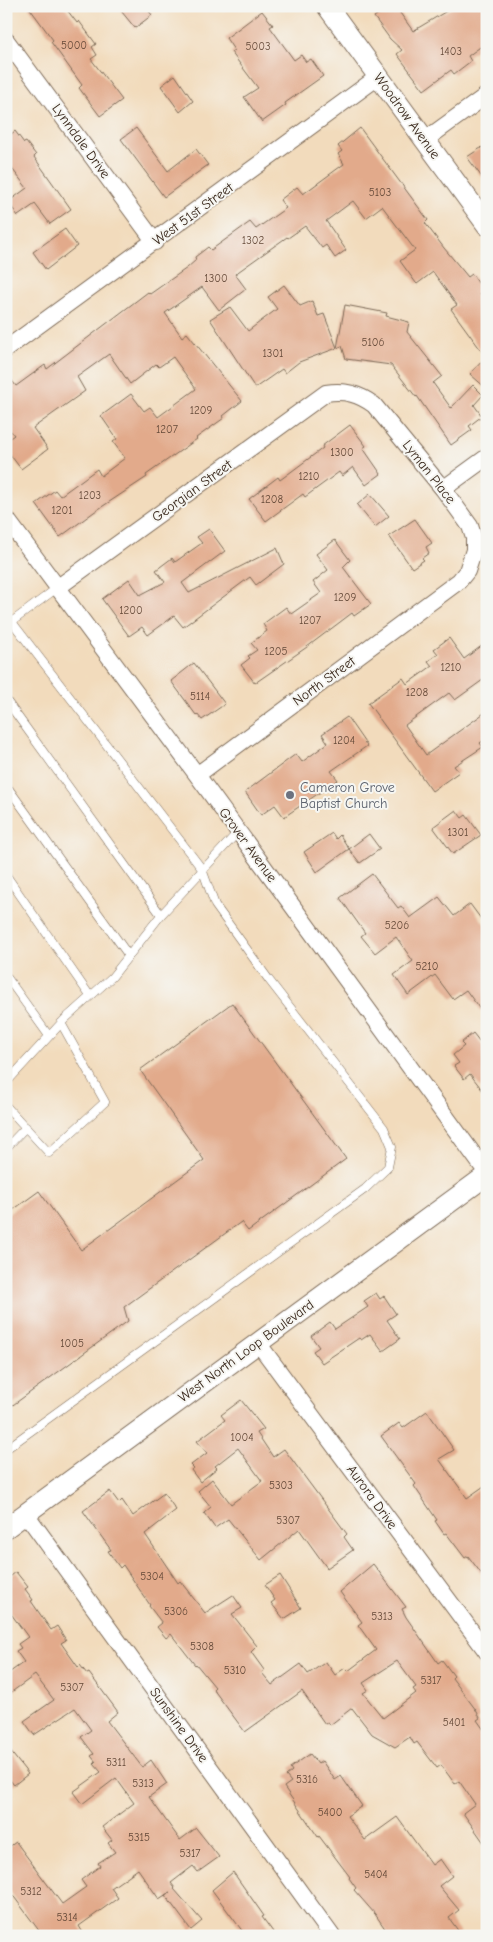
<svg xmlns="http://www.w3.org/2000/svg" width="493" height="1942" font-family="'Comic Neue',sans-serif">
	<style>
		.building { fill: #e2aa8b; fill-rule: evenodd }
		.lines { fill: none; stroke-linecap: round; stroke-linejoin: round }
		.service-casing { stroke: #7b6855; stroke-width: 9 }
		.minor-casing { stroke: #7b6855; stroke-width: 18 }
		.tertiary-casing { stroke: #7b6855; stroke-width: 22 }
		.service { stroke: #fff; stroke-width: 8 }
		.minor { stroke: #fff; stroke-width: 16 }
		.tertiary { stroke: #fff; stroke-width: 20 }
		.worship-dot { fill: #6b7280; stroke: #f6f6f2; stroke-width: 2 }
		.labels { text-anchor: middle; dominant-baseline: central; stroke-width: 4; stroke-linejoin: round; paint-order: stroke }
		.number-label { font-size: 11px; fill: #654a39 }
		.street-label { font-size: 14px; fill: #3b2a1e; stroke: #f6f6f2 }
		.worship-label { font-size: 14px; fill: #5b616d; stroke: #f6f6f2; text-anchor: start }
	</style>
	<rect width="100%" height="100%" fill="#f6f6f2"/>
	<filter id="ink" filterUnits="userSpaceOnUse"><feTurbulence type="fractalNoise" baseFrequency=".02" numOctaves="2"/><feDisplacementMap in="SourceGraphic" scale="10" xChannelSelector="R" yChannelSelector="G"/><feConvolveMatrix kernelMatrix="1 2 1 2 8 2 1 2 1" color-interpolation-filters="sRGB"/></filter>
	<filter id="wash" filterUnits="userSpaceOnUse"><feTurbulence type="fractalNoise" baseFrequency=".0096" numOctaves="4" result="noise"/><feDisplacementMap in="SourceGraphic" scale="20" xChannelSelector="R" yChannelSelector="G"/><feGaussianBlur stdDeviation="1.12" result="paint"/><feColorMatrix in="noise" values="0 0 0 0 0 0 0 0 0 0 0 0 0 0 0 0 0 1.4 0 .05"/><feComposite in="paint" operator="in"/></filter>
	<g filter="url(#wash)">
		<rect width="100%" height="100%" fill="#f2dbbc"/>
		<g id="blocks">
			<path class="building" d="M28 6H64L77 23 79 21 96 44 92 47 97 55 91 59 122 100 100 116 79 88 82 85 51 42 53 40Z
				M117 6H145L152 15 135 28Z
				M389 6H395L413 31 455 6H487V42L468 56 471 61 454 74 451 70 424 90 397 54 402 50 390 39 374 17Z
				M262 11 273 25 270 27 294 60 301 55 306 62 311 59 323 76 285 103 286 105 262 122 244 97 258 88 231 52 234 50 226 38Z
				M175 75 193 101 180 112 161 86Z
				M136 128 168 171 196 149 208 165 164 197 121 139Z
				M360 128 428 220 425 223 444 248 468 277 472 274 484 291 480 294 487 303V389L470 374 486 357 451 309 457 305 433 272 417 284 416 283 400 261 415 250 382 206 366 218 353 201 326 221 346 250 335 258 326 245 322 248 305 226 288 238 287 237 235 274 246 289 219 310 202 287 165 313 182 337 187 333 242 401 223 416 224 418 196 438 197 439 146 475 147 477 94 512 60 537 36 504 55 490 60 496 97 469 101 476 125 458 113 442 117 439 101 416 131 394 144 411 150 407 158 417 196 389 173 357 159 367 156 364 130 384 109 354 77 377 85 391 33 428 48 449 21 469 6 449V441L14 435 6 425V373L16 386 45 365 47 369 148 292 150 294 187 268 196 260 195 257 208 247 211 250 250 222 256 229 286 208 280 200 297 187 303 194 344 164 338 154 342 151 338 146Z
				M15 131 24 143 26 142 36 155 34 157 71 209 50 224 35 204 18 216 8 202 27 188 6 161V138Z
				M487 144V184L467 157Z
				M65 229 77 246 46 270 33 252Z
				M284 285 300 306 312 301 318 316 324 314 337 348 299 362 285 373 282 369 255 388 210 319 230 307 248 331 277 309 268 297Z
				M345 305 387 313 386 316 409 322 407 332 442 376 433 383 451 408 473 385 483 395 474 405 482 416 469 426 472 430 451 445 417 396 416 397 391 365 346 359 342 346 337 348Z
				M350 425 366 446 363 448 381 474 366 485 353 467 342 476 339 472 305 497 303 494 266 521 249 499 278 477 280 480 323 448 322 446Z
				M370 494 389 516 375 527 357 505Z
				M415 519 432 543 426 547 429 553 422 558 424 560 412 568 389 536Z
				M209 529 225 551 182 583 189 593 277 548 284 564 256 585 250 577 183 627 174 616 148 635 142 627 129 636 102 599 129 579 140 595 165 582 156 570 172 558 175 562 202 543 197 537Z
				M335 540 350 560 343 567 371 604 354 616 352 613 307 647 255 683 241 665 250 658 248 656 257 650 251 643 267 631 263 624 286 607 291 614 321 593 313 582 328 570 316 554Z
				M449 638 464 659 487 642V677L455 700 449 693 405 725 426 755 487 711V738L480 743 483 747 454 766 459 772 432 791 368 703 403 678 407 684 432 666 428 661 438 654 434 649Z
				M194 663 225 704 202 720 197 714 196 715 171 681Z
				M347 717 367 746 331 771 338 780 284 817 275 805 261 815 245 792 296 754 302 762 328 743 322 734Z
				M456 810 462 818 466 815 481 835 453 854 433 827Z
				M332 833 336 839 340 835 349 849 369 834 380 849 360 863 349 849 317 872 304 852Z
				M372 874 398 908 401 906 410 918 439 897 454 916 470 904 487 927V1019L466 990 453 999 435 975 408 995 394 975 413 961 396 937 375 953 361 936 365 933 340 898Z
				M232 1003 346 1159 248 1231 241 1222 124 1307 128 1321 6 1410V1215L39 1191 81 1250 204 1160 140 1070Z
				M473 1033 487 1051V1096L470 1074 464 1079 454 1066 459 1063 453 1055 464 1046 461 1043Z
				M376 1293 380 1299 384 1296 396 1314 387 1320 400 1339 383 1351 370 1334 361 1340 359 1338 322 1363 313 1351 319 1347 311 1336 330 1322 335 1329 368 1307 364 1301Z
				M241 1400 264 1429 257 1433 273 1457 284 1449 347 1534 344 1537 353 1550 327 1568 299 1529 261 1560 228 1519 215 1528 204 1513 211 1507 198 1491 212 1479 231 1504 262 1481 238 1448 215 1466 217 1468 200 1482 191 1470 194 1468 191 1465 207 1453 197 1441 225 1420 221 1415Z
				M427 1411 454 1450 439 1459 467 1498 487 1484V1581L468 1556 465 1558 446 1533 444 1534 435 1521 437 1520 414 1486 416 1484 381 1436 399 1423 403 1428Z
				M110 1491 119 1503 122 1500 133 1516 164 1493 176 1510 145 1534 178 1583 180 1581 205 1613 233 1595 242 1608 232 1614 257 1646 251 1652 264 1670 262 1673 272 1685 301 1664 308 1674 326 1662 335 1675 345 1668 348 1671 376 1650 358 1625 362 1622 340 1592 373 1564 406 1607 402 1609 406 1617 438 1663 442 1660 454 1676 452 1678 476 1710 480 1718 477 1720 487 1734V1847L463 1813 475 1804 459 1781 455 1784 441 1765 437 1768 417 1742 414 1744 410 1737 395 1747 372 1734 352 1708 330 1725 328 1722 325 1724 302 1691 245 1732 213 1689 215 1687 196 1664 195 1665 171 1634 166 1638 157 1627 162 1623 149 1606 150 1605 123 1565 120 1568 108 1551 111 1550 83 1511ZM397 1661 416 1687 413 1689 416 1693 383 1718 363 1693 368 1690 363 1683Z
				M16 1572 28 1587 25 1589 33 1600 31 1601 51 1630 57 1626 66 1640 61 1643 78 1667 80 1665 87 1674 89 1673 118 1712 107 1721 142 1767 151 1760 167 1784 149 1797 180 1840 196 1828 219 1857 198 1872 193 1866 171 1883 175 1888 174 1889 202 1921 191 1930 165 1895 170 1892 159 1899 138 1869 111 1888 118 1898 79 1926 85 1936H43L6 1886V1849L16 1842 62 1904 86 1887 81 1880 100 1866 98 1863 115 1852 108 1843 112 1840 102 1827 134 1803 116 1778 82 1804 73 1792 101 1772 94 1764 96 1762 91 1756 94 1754 81 1737 91 1730 75 1708 34 1735 24 1721 54 1700 35 1675 6 1696V1675L24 1662 16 1651 21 1648 18 1644 28 1637 6 1607V1580Z
				M280 1575 301 1608 284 1619 271 1603 275 1600 265 1585Z
				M6 1746 28 1774 14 1785 6 1775Z
				M310 1754 318 1764 322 1761 335 1780 341 1776 362 1806 347 1816 365 1840 397 1817 432 1865 440 1859 452 1876 439 1886 459 1910 449 1918 462 1936H390L375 1914 354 1890 356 1888 349 1878 350 1877 319 1836 318 1837 284 1787 291 1782 286 1776 292 1771 290 1768Z
				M233 1872 264 1916 262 1917 276 1936H246L212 1890Z"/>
		</g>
	</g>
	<g filter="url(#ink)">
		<use href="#blocks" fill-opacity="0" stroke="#7b6855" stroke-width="1"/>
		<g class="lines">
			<g class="service-casing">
				<path id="service" d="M6 626 57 588
					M6 700 161 915
					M6 785 129 956
					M6 875 90 996
					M6 976 49 1036
					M6 1083 65 1019 112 977 161 915 238 832
					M6 1106 49 1153 105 1102 61 1023
					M6 1148 26 1127
					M6 1449 365 1189 388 1167 392 1147 384 1128 269 980 215 905 202 869 12 622"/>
			</g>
			<g class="minor-casing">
				<path id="minor" d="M6 40 155 242
					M425 140 487 95
					M6 349 378 77
					M443 489 487 457
					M6 518 197 775 487 1173
					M57 588 326 393C345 390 359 394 374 405L443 489 470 526 474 538V550L467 571 459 581 197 775
					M258 1343 487 1652
					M26 1514 332 1936"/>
			</g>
			<g class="tertiary-casing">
				<path id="tertiary" d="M327 6 487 225
					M6 1528 487 1175"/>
			</g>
			<use href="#service" class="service"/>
			<use href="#minor" class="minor"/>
			<use href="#tertiary" class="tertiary"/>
		</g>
	</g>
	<circle class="worship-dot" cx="290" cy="795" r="5"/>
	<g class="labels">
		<g class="number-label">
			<text x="74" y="45">5000</text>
			<text x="258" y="46">5003</text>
			<text x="451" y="51">1403</text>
			<text x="380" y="192">5103</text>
			<text x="253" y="240">1302</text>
			<text x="216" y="278">1300</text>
			<text x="373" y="342">5106</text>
			<text x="273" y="353">1301</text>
			<text x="201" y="410">1209</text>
			<text x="167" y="429">1207</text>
			<text x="342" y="452">1300</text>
			<text x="309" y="476">1210</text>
			<text x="90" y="495">1203</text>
			<text x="272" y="499">1208</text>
			<text x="62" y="510">1201</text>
			<text x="345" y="597">1209</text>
			<text x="131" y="610">1200</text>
			<text x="310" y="620">1207</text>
			<text x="276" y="651">1205</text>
			<text x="451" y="667">1210</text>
			<text x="417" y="692">1208</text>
			<text x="200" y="696">5114</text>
			<text x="344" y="740">1204</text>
			<text x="458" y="832">1301</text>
			<text x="397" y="925">5206</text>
			<text x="427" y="966">5210</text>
			<text x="72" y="1343">1005</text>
			<text x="242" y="1437">1004</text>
			<text x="281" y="1485">5303</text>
			<text x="288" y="1520">5307</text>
			<text x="152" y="1576">5304</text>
			<text x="176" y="1611">5306</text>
			<text x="382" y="1616">5313</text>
			<text x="202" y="1646">5308</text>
			<text x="235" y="1670">5310</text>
			<text x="431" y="1680">5317</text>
			<text x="72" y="1687">5307</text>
			<text x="454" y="1722">5401</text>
			<text x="116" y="1762">5311</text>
			<text x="307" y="1779">5316</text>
			<text x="143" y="1783">5313</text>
			<text x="330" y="1812">5400</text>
			<text x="139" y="1837">5315</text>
			<text x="190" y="1853">5317</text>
			<text x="376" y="1874">5404</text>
			<text x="31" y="1891">5312</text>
			<text x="67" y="1917">5314</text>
		</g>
		<g class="street-label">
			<text transform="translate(407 116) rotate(54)">Woodrow Avenue</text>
			<text transform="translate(81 141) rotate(54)">Lynndale Drive</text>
			<text transform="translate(193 214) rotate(-36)">West 51st Street</text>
			<text transform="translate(429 472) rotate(52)">Lyman Place</text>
			<text transform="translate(192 491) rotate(-36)">Georgian Street</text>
			<text transform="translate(324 681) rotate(-36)">North Street</text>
			<text transform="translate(248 845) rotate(54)">Grover Avenue</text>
			<text transform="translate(246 1351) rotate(-36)">West North Loop Boulevard</text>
			<text transform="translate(372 1497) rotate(54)">Aurora Drive</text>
			<text transform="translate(179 1725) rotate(54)">Sunshine Drive</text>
		</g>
		<g class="worship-label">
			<text x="300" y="787">Cameron Grove<tspan x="300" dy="16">Baptist Church</tspan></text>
		</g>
	</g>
	<rect width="493" height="1942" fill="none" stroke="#f6f6f2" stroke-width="25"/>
</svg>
